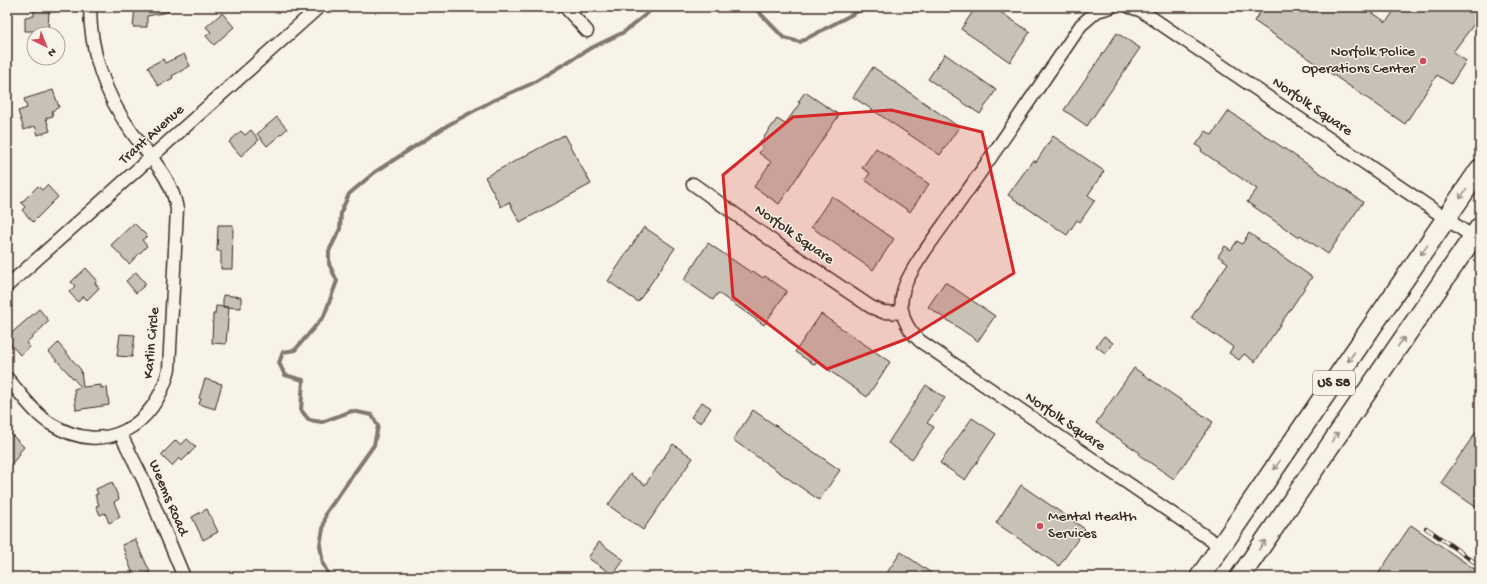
<svg xmlns="http://www.w3.org/2000/svg" width="1487" height="584" font-family="'Gochi Hand',sans-serif">
	<style>
		.lines { fill: none; stroke-linecap: round; stroke-linejoin: round }
		.stream { stroke: #84786c; stroke-width: 4 }
		.building { fill: #c8c1b6; stroke: #3b2a1e }
		.street-casing { stroke: #3b2a1e; stroke-width: 15 }
		.primary-casing { stroke: #3b2a1e; stroke-width: 22 }
		.street { stroke: #f7f3e8; stroke-width: 12 }
		.primary { stroke: #f7f3e8; stroke-width: 19 }
		.rail-casing { stroke: #3b2a1e; stroke-width: 4.5 }
		.rail { stroke: #f7f3e8; stroke-width: 3; stroke-dasharray: 9; stroke-linecap: butt }
		.oneway { stroke: #998e83 }
		.marked { fill: #d62828; fill-opacity: 0.2; stroke: #d62828; stroke-width: 3; stroke-linejoin: round }
		.poi-dot { fill: #d1495b; stroke: #f7f3e8; stroke-width: 1.5 }
		.labels { text-anchor: middle; dominant-baseline: central; stroke-width: 3; stroke-linejoin: round; paint-order: stroke }
		.shield { fill: #f7f3e8; stroke: #73665b; stroke-width: 1 }
		.shield-label { font-size: 14px; font-weight: bold; fill: #3b2a1e }
		.poi-label { font-size: 15px; fill: #3b2a1e; stroke: #f7f3e8; text-anchor: end }
		.street-label { font-size: 15px; fill: #3b2a1e; stroke: #f7f3e8 }
	</style>
	<rect width="100%" height="100%" fill="#f7f3e8"/>
	<filter id="ink" filterUnits="userSpaceOnUse"><feTurbulence type="fractalNoise" baseFrequency=".025" numOctaves="2"/><feDisplacementMap in="SourceGraphic" scale="8" xChannelSelector="R" yChannelSelector="G"/><feConvolveMatrix kernelMatrix="1 2 1 2 8 2 1 2 1" color-interpolation-filters="sRGB"/></filter>
	<g filter="url(#ink)">
		<g class="lines">
			<path class="stream" d="M754 7 784 38 800 42 866 7
				M330 577 323 564 320 545 326 513 374 445 378 426 372 415 352 411 322 422 309 420 301 410 303 380 285 375 279 363 283 352 295 350 324 316 337 281 329 264V251L340 229 341 212 349 194 375 172 448 125 494 100 531 84 589 49 624 32 655 7"/>
		</g>
		<path class="building" d="M34 7H49L48 34H35V31H25V17L34 16Z
			M135 7H168L169 12 147 16V27H133Z
			M976 7H993L1030 32 1010 62 961 29Z
			M1264 7H1364L1386 22 1397 7H1480V16L1453 52 1466 61 1451 84 1437 75 1405 124 1254 21Z
			M222 13 234 27 214 45 206 36 211 32 206 27Z
			M1117 33 1140 48 1087 126 1064 110Z
			M184 54 190 66 172 76 173 78 158 86 148 67 163 59 165 63Z
			M945 54 996 90 980 114 928 79Z
			M873 67 959 127 940 155 853 97Z
			M53 90 59 107 52 111 53 116 46 118 50 131 38 135 35 126 24 130 18 111 27 108 24 99Z
			M805 92 839 115 779 204 754 187 771 162 759 153 763 147 759 144 777 119 785 124 800 103 798 102Z
			M1229 111 1363 202 1328 254 1300 235 1298 237 1247 202 1257 189 1201 151 1202 149 1196 145 1206 131 1212 135Z
			M277 117 287 129 267 146 257 134Z
			M251 130 259 140 241 156 229 142 241 131 245 135Z
			M564 135 591 184 520 222 509 202 501 207 485 177Z
			M1053 136 1104 171 1088 195 1095 200 1080 222 1077 220 1067 235 1008 195 1033 160 1036 162Z
			M876 148 929 184 910 212 865 180 870 173 862 168Z
			M47 185 58 197 33 222 22 210 25 207 21 203 38 186 42 190Z
			M832 196 894 239 873 270 811 227Z
			M134 223 147 236 142 240 147 246 129 264 111 245Z
			M218 225H233L232 269H221V251H217Z
			M644 227 675 248 638 302 608 281Z
			M1249 233 1312 277 1255 362 1244 354 1239 360 1229 353 1233 347 1191 318 1228 263 1218 256 1225 246 1231 250 1237 241 1242 244Z
			M708 243 752 273 753 271 763 278 765 276 787 291 764 325 718 293 713 300 684 280Z
			M86 268 97 280 95 283 99 288 87 300 83 296 78 302 69 292 75 286 71 282Z
			M136 272 146 284 136 293 126 281Z
			M945 282 995 316 978 341 928 307Z
			M223 295 241 297V308L223 307Z
			M216 306 229 307 226 344 212 343 213 314H215Z
			M39 309 49 321 26 343 30 347 20 355 7 340V337Z
			M821 314 890 362 867 397 817 362 815 365 795 352Z
			M120 334 135 335 132 357 117 356Z
			M1104 336 1113 343 1105 353 1096 346Z
			M58 343 81 370 83 387 101 385V388L107 387 109 405 76 410 74 389 81 387 49 352Z
			M1134 368 1213 422 1174 479 1139 455 1140 453 1096 423Z
			M205 379 222 384 215 409 199 404 201 399 199 398Z
			M926 385 945 398 927 423 934 427 912 459 888 443Z
			M702 402 711 408 701 423 691 417Z
			M753 410 840 470 819 500 733 440Z
			M972 418 996 434 965 480 940 463Z
			M1480 426V510L1441 483Z
			M7 430 24 447 19 453 20 454 7 469Z
			M187 439 196 447 182 461 179 458 172 466 161 455 176 440 181 445Z
			M673 444 693 458 643 530 608 505 630 474 645 485Z
			M112 482 119 499 114 502 120 517 109 523 105 513 100 515 96 506 99 505 95 495 98 494 96 489Z
			M1021 485 1085 529 1059 566 996 523Z
			M207 509 218 532 203 540 192 517Z
			M1411 525 1480 573V577H1376Z
			M135 539 150 572 138 577H134L122 545Z
			M599 542 624 560 613 575 588 558Z
			M901 552 937 577H884Z"/>
		<g class="lines">
			<g class="street-casing">
				<path id="street" d="M565 7 587 31
					M1111 7 1097 11 1081 25C1039 87 997 149 954 210 941 229 907 272 903 292 898 311 906 328 920 341L1221 547
					M1130 7 1140 10 1155 20 1479 241
					M693 184 774 242 871 307 883 312 903 313
					M7 286 319 7
					M7 378C20 392 35 415 51 424 105 457 155 427 169 369L177 209C171 175 149 157 131 131 105 95 90 51 90 7
					M120 433 143 479 184 577"/>
			</g>
			<g class="primary-casing">
				<path id="primary" d="M1200 577 1480 169
					M1240 577 1480 227"/>
			</g>
			<use href="#street" class="street"/>
			<use href="#primary" class="primary"/>
			<g class="rail-casing">
				<path id="rail" d="M1426 528 1480 566"/>
			</g>
			<use href="#rail" class="rail"/>
		</g>
		<defs><path id="oneway-shaft" d="M-6 0H5M1.5-3L5.5 0L1.5 3" fill="none" stroke-width="1.6" stroke-linecap="round" stroke-linejoin="round"/></defs>
		<g class="oneway">
			<use href="#oneway-shaft" transform="translate(1463 194) rotate(125)"/>
			<use href="#oneway-shaft" transform="translate(1424 250) rotate(125)"/>
			<use href="#oneway-shaft" transform="translate(1401 342) rotate(-55)"/>
			<use href="#oneway-shaft" transform="translate(1351 357) rotate(124)"/>
			<use href="#oneway-shaft" transform="translate(1335 437) rotate(-55)"/>
			<use href="#oneway-shaft" transform="translate(1277 465) rotate(125)"/>
			<use href="#oneway-shaft" transform="translate(1262 545) rotate(-56)"/>
		</g>
	</g>
	<path class="marked" d="M891 110 982 132 1014 273 909 338 827 369 733 297 723 175 793 117Z"/>
	<g class="poi-dot">
		<circle cx="1423" cy="61" r="4"/>
		<circle cx="1040" cy="526" r="4"/>
	</g>
	<g class="labels">
		<rect class="shield" x="1313" y="371" width="42" height="24" rx="3"/>
		<g class="shield-label">
			<text x="1334" y="383">US 58</text>
		</g>
		<g class="poi-label">
			<text x="1415" y="52">Norfolk Police<tspan x="1415" dy="17">Operations Center</tspan></text>
			<text x="1048" y="517" text-anchor="start">Mental Health<tspan x="1048" dy="17">Services</tspan></text>
		</g>
		<g class="street-label">
			<text transform="translate(1312 107) rotate(34)">Norfolk Square</text>
			<text transform="translate(152 135) rotate(-42)">Trant Avenue</text>
			<text transform="translate(794 235) rotate(35)">Norfolk Square</text>
			<text transform="translate(152 343) rotate(-85)">Karlin Circle</text>
			<text transform="translate(1065 422) rotate(34)">Norfolk Square</text>
			<text transform="translate(168 498) rotate(67)">Weems Road</text>
		</g>
	</g>
	<rect width="1487" height="584" fill="none" stroke="#f7f3e8" stroke-width="24"/>
	<rect x="12" y="12" width="1463" height="560" fill="none" stroke="#3b2a1e" stroke-width="1.5" filter="url(#ink)"/>
	<g transform="translate(46 46) rotate(137)"><circle r="19" fill="#f7f3e8" stroke="#aca397"/>
	<path d="M0-3L7 15L0 10L-7 15Z" fill="#d1495b"/>
	<text y="-6" font-size="11" font-weight="bold" text-anchor="middle" fill="#3b2a1e">N</text>
	</g>
</svg>
